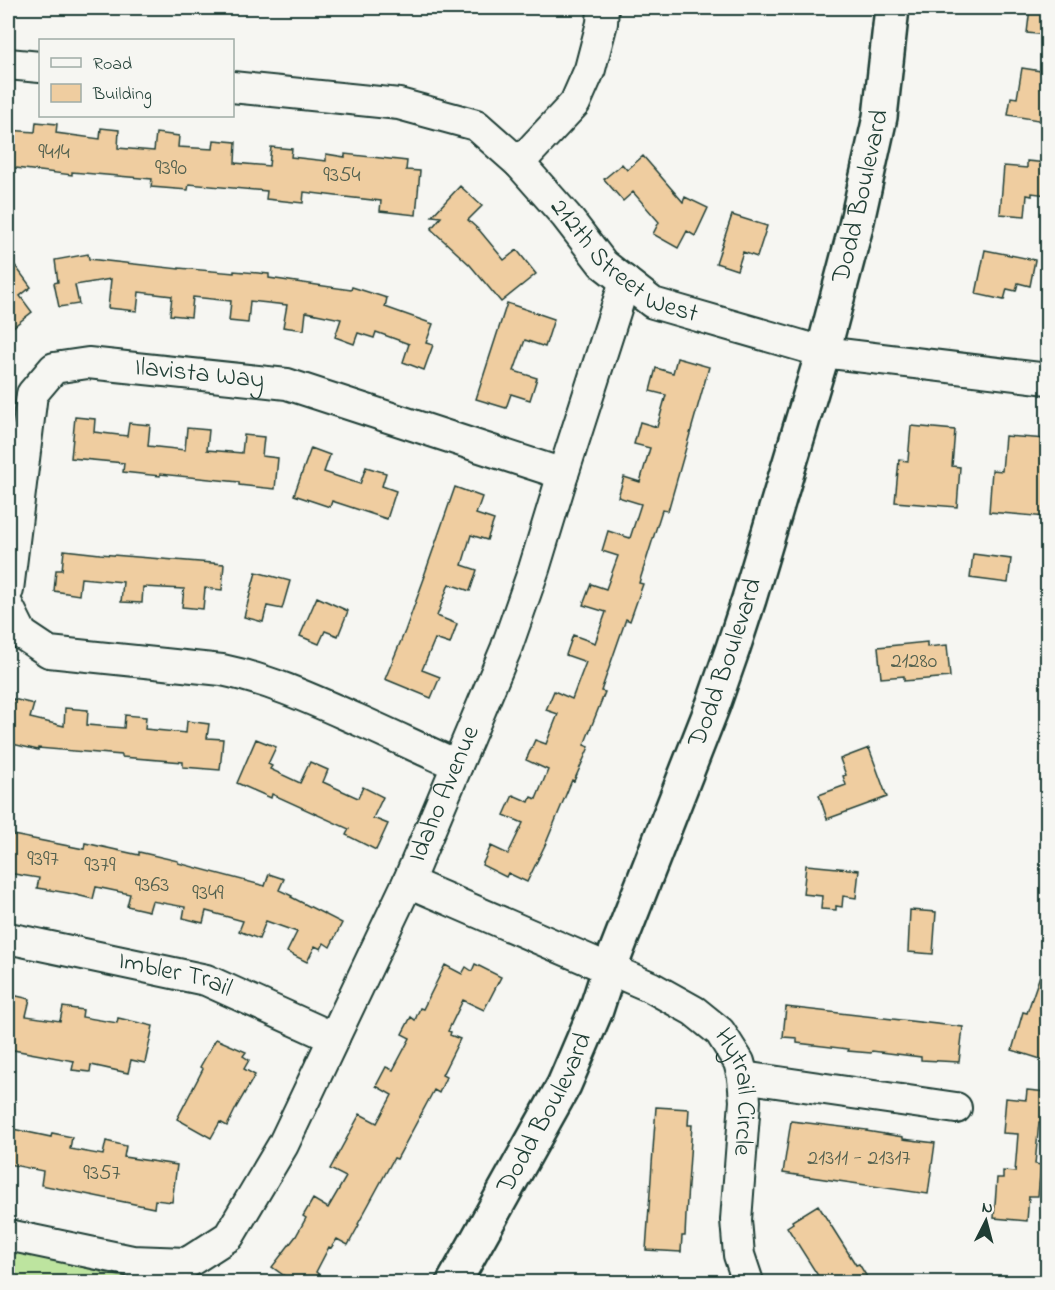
<svg xmlns="http://www.w3.org/2000/svg" width="1055" height="1290" font-family="'Indie Flower',sans-serif">
	<style>
		.green { fill: #bde49f; stroke: #6e906a; stroke-width: 1.5 }
		.building { fill: #efcda0; stroke: #1f3d34; stroke-width: 1.5 }
		.lines { fill: none; stroke-linecap: round; stroke-linejoin: round }
		.minor-casing { stroke: #1f3d34; stroke-width: 34 }
		.major-casing { stroke: #1f3d34; stroke-width: 38 }
		.minor { stroke: #f6f6f2; stroke-width: 30 }
		.major { stroke: #f6f6f2; stroke-width: 33 }
		.labels { text-anchor: middle; dominant-baseline: central; stroke-width: 4.5; stroke-linejoin: round; paint-order: stroke }
		.number-label { font-size: 22px; fill: #53614f }
		.street-label { font-size: 26px; fill: #1f3d34; stroke: #f6f6f2 }
	</style>
	<rect width="100%" height="100%" fill="#f6f6f2"/>
	<filter id="ink" filterUnits="userSpaceOnUse"><feTurbulence type="fractalNoise" baseFrequency=".0167" numOctaves="2"/><feDisplacementMap in="SourceGraphic" scale="12" xChannelSelector="R" yChannelSelector="G"/><feConvolveMatrix kernelMatrix="1 2 1 2 8 2 1 2 1" color-interpolation-filters="sRGB"/></filter>
	<g filter="url(#ink)">
		<path class="green" d="M8 1249 139 1281V1282H8Z"/>
		<path class="building" d="M1030 8H1047V35L1027 33Z
			M1022 68 1047 72V98L1044 121 1008 115 1011 97 1017 98Z
			M36 122 57 124 56 133 100 139 101 128 119 130 118 148 154 151 156 133 179 136 178 147 213 149 214 140 236 142 235 163 269 166 271 147 292 149 291 157 326 161V154L345 157V154L407 161 406 170 420 171 416 215 380 211 381 201 336 196 304 192 303 203 266 199 267 191 189 184 188 190 151 187 152 179 72 172V175L8 167V130L35 132Z
			M643 156 683 202 685 197 708 208 695 236 687 231 678 248 653 234 659 222 633 192 623 201 604 179 622 164 627 170Z
			M1027 161 1047 163V195L1032 193V196L1027 195 1025 216 1000 214 1004 166 1027 168Z
			M460 186 482 206 468 220 480 231 504 260 517 250 536 274 501 302 470 265 431 229 441 217 432 216Z
			M732 215 767 226 757 257 743 252 737 270 716 263Z
			M985 250 1035 260 1030 286 1018 283 1016 291 1007 289 1004 300 976 294Z
			M88 254 89 259 179 269V268L234 273V271L269 274V278L351 290 352 287 387 298 385 307 433 324 426 343 433 345 424 370 403 362 409 344 376 332 374 338 358 333 354 344 335 337 341 319 306 312 304 330 283 327 287 305 250 301 248 323 229 321 231 301 193 297 191 317 170 315 172 296 139 292 137 311 108 308 111 279 75 285 79 304 59 307 54 283 58 282 55 260Z
			M8 256 31 287 20 296 32 312 8 331Z
			M507 303 554 319 545 347 525 340 514 371 537 378 530 400 511 394 506 408 476 399Z
			M677 358 709 367 668 511 662 510 639 583 643 584 630 621 626 619 601 691 605 692 584 745 589 747 574 781 572 780 546 843 527 882 508 873 506 877 482 865 491 846 508 854 523 823 504 815 513 795 529 802 531 797 536 799 548 770 526 760 535 740 546 744 558 714 546 710 554 691 572 699 586 662 566 655 573 635 595 643 606 612 583 605 591 584 606 589 618 556 602 551 608 531 630 538 641 504 618 497 624 477 640 482 650 448 634 444 640 422 657 427 666 395 650 391 656 368 673 373Z
			M75 417 95 419 94 432 127 436 129 423 150 425 148 446 185 450 187 428 209 430 207 450 242 453 244 435 264 437 262 456 278 458 275 489 239 485V482L160 474V476L123 472 124 463 71 458Z
			M911 426 955 430 952 466 960 467 957 507 895 502 899 460 908 461Z
			M1005 436 1047 439 1046 476H1047V517L989 512 992 470 1002 471Z
			M311 448 330 455 324 472 360 484 366 467 386 473 382 486 396 491 387 519 332 501 330 507 294 495Z
			M455 487 482 497 476 514 494 520 487 540 471 535 462 565 477 570 470 591 449 584 437 616 457 624 450 644 435 639 422 670 440 677 431 698 385 679 405 631 425 576H424Z
			M64 550 100 554 224 564 222 590 205 588 203 609 182 607 184 589 143 587 142 603 121 602 123 582 81 578 79 595 54 591 56 570H62Z
			M973 554 1011 559 1008 583 970 578Z
			M256 572 290 581 282 609 267 606 263 622 244 617Z
			M317 597 348 611 338 636 325 631 319 644 300 636Z
			M927 642V647L947 645 950 677 904 681V676L881 678 878 647Z
			M13 699 34 704 30 718 64 726 65 708 88 710 87 725 124 728 125 715 146 717 145 729 186 733 187 721 209 724 207 738 223 739 220 770 183 767V762L122 757V755L38 748V750L8 743V721Z
			M256 739 276 747 268 764 272 766 270 769 300 783 310 762 328 770 323 782 358 798 363 787 383 797 373 818 388 824 376 850 346 835 349 829 272 794 271 798 237 783Z
			M869 748 887 797 827 819 819 795 846 785 843 776 846 775 840 759Z
			M8 834 84 849 85 843 139 855V852L178 861V863L265 886 269 874 284 879 279 890 292 896 291 897 342 923 330 947 324 943 321 949 315 946 307 962 287 952 297 932 266 921 259 939 239 931 243 921 206 911 203 923 183 918 185 907 152 901 149 911 127 906 130 894 96 887 93 899 68 893 37 888 39 878 8 873Z
			M806 865 859 870 856 898 843 896 842 907 836 906V910L821 909 822 896 803 894Z
			M910 910 936 912 933 954 908 952Z
			M1045 961 1047 962V1061L1012 1050 1023 1012 1027 1013Z
			M475 964 501 977 484 1010 463 1000 448 1031 451 1032 450 1035 460 1039 442 1075 446 1077 439 1093 434 1090 397 1159 394 1158 358 1224 359 1225 348 1245 337 1239 331 1248 329 1247 316 1272 329 1282H293L272 1267 296 1236 306 1218 303 1216 313 1199 328 1208 346 1177 330 1169 360 1114 377 1123 392 1095 376 1086 386 1067 393 1070 410 1038 402 1034 411 1017 415 1020 420 1008 423 1009 445 965 462 974 466 967 472 971Z
			M8 994 30 999 26 1016 60 1021 63 1007 83 1010 82 1017 117 1023 118 1018 153 1026 145 1063 131 1060 128 1073 91 1065 90 1072 72 1070 74 1061 8 1049Z
			M786 1007 963 1027 959 1062 921 1060V1057L872 1051 871 1053 848 1051 849 1049 797 1043V1038L783 1037Z
			M216 1039 246 1052 243 1056 249 1060 244 1069 255 1075 237 1106 227 1126 220 1122 211 1138 177 1119 203 1069 200 1067Z
			M1027 1090 1047 1092 1046 1123 1039 1122 1035 1164 1041 1165 1038 1196H1029L1027 1221 994 1218 997 1178H1003V1171L1015 1172 1018 1134 1003 1133 1006 1098 1026 1100Z
			M656 1107 689 1109 688 1125H692L686 1215 685 1236H682L681 1252 646 1250Z
			M791 1121 867 1130 866 1131 903 1137V1139L935 1143 928 1194 783 1173Z
			M8 1128 51 1137 52 1133 72 1137 70 1149 103 1155 106 1141 126 1146 124 1157 177 1165 172 1202 155 1200 154 1208 41 1185 43 1171 8 1164Z
			M818 1205 856 1265 859 1264 870 1282H822L787 1227 793 1223 792 1221Z"/>
		<g class="lines">
			<g class="minor-casing">
				<g id="minor">
					<path d="M8 64 40 67"/>
					<path id="s1" d="M232 87 399 104 476 125 519 163 566 216 603 264 653 303 823 352 1048 379"/>
					<path d="M519 163 575 103 590 69 602 23 603 8"/>
					<path id="s2" d="M8 590 32 394 54 368 88 363 287 384 563 474"/>
					<path d="M8 606 22 634 49 652 222 670C270 680 311 699 356 719 390 734 423 750 457 765"/>
					<path id="s3" d="M408 882 651 987 694 1011 720 1032 739 1062 743 1077 745 1101 736 1220 739 1255 748 1282"/>
					<path id="s4" d="M8 938 206 980 334 1038"/>
					<path d="M743 1077 956 1108"/>
					<path id="s5" d="M8 1235 132 1261 187 1263 229 1236 283 1145 408 882 506 649 534 569 563 474 625 281"/>
				</g>
			</g>
			<g class="major-casing">
				<g id="major">
					<path id="s6" d="M454 1282 564 1085 596 1010 609 970 713 705 733 648 749 599 823 352 855 230 880 117 892 8"/>
				</g>
			</g>
			<use href="#minor" class="minor"/>
			<use href="#major" class="major"/>
		</g>
	</g>
	<g class="labels">
		<g class="number-label">
			<text x="54" y="153">9414</text>
			<text x="171" y="169">9390</text>
			<text x="342" y="176">9354</text>
			<text x="914" y="662">21280</text>
			<text x="43" y="860">9397</text>
			<text x="100" y="866">9379</text>
			<text x="152" y="886">9363</text>
			<text x="208" y="894">9349</text>
			<text x="859" y="1159">21311 - 21317</text>
			<text x="102" y="1174">9357</text>
		</g>
		<g class="street-label">
			<text stroke="none"><textPath href="#s6" startOffset="1164">Dodd Boulevard</textPath></text>
			<text stroke="none"><textPath href="#s1" startOffset="452">212th Street West</textPath></text>
			<text stroke="none"><textPath href="#s2" startOffset="378">Ilavista Way</textPath></text>
			<text stroke="none"><textPath href="#s6" startOffset="678">Dodd Boulevard</textPath></text>
			<text stroke="none"><textPath href="#s5" startOffset="724">Idaho Avenue</textPath></text>
			<text stroke="none"><textPath href="#s4" startOffset="171">Imbler Trail</textPath></text>
			<text stroke="none"><textPath href="#s3" startOffset="412">Hytrail Circle</textPath></text>
			<text stroke="none"><textPath href="#s6" startOffset="192">Dodd Boulevard</textPath></text>
		</g>
	</g>
	<rect width="1055" height="1290" fill="none" stroke="#f6f6f2" stroke-width="30"/>
	<rect x="15" y="15" width="1025" height="1260" fill="none" stroke="#1f3d34" stroke-width="2" filter="url(#ink)"/>
	<rect x="39" y="39" width="195" height="78" fill="#f6f6f2" stroke="#a0aca6" stroke-width="1.5"/>
	<rect x="51" y="58" width="30" height="9" fill="#f6f6f2" stroke="#a0aca6" stroke-width="1.5"/>
	<text x="93" y="69" font-size="18" fill="#1f3d34">Road</text>
	<rect x="51" y="84" width="30" height="18" fill="#efcda0" stroke="#a0aca6" stroke-width="1.5"/>
	<text x="93" y="99" font-size="18" fill="#1f3d34">Building</text>
	<g transform="translate(986 1221) rotate(6)" stroke="#f6f6f2" stroke-width="4.5" paint-order="stroke">
	<path d="M0-4.5L10 22L0 15L-10 22Z" fill="#1f3d34"/>
	<text y="-9" font-size="16" font-weight="bold" text-anchor="middle" fill="#1f3d34">N</text>
	</g>
</svg>
